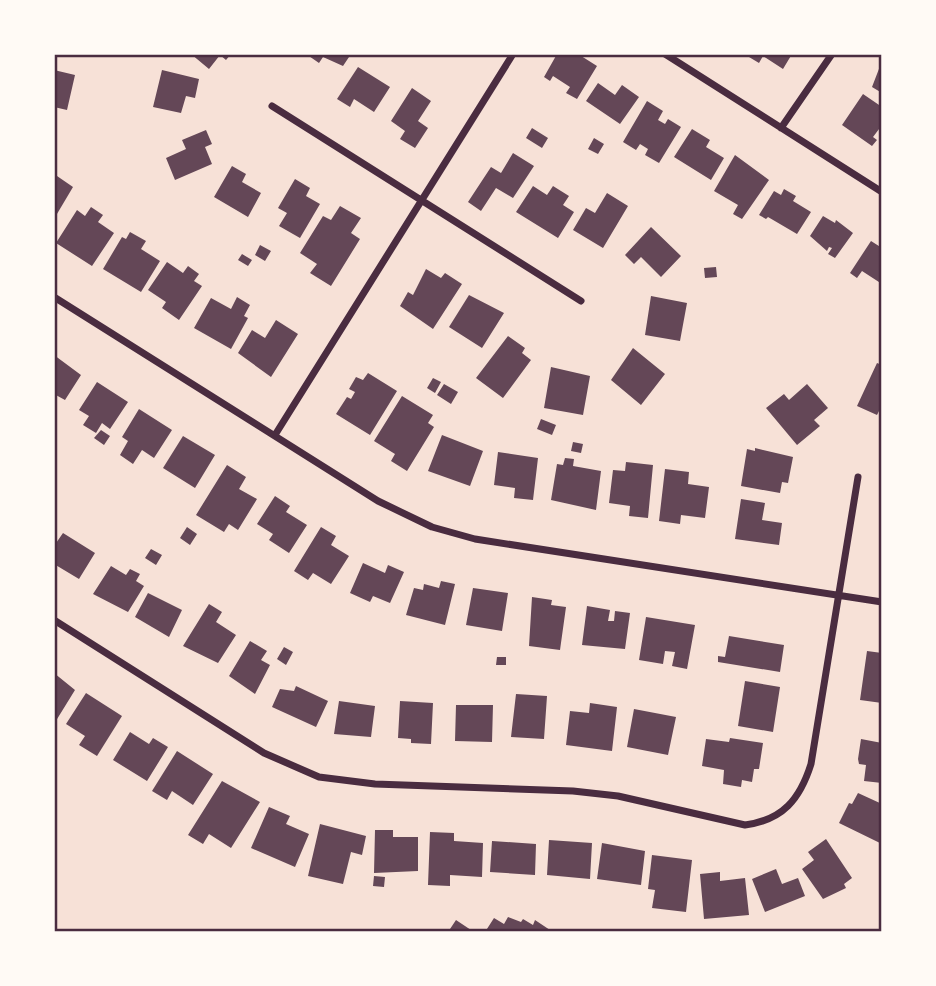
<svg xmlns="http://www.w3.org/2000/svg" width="936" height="986" font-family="Mulish,sans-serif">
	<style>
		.building { fill: #644757 }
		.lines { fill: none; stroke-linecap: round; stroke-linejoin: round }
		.minor { stroke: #4a2c40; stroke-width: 7 }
		.neatline { fill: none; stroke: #4a2c40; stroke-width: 2.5 }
	</style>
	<rect width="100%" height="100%" fill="#f7e1d7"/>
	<path class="building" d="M191 54H231L226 60 220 55 209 69Z
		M306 54H351L343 66 323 57 319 63Z
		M557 54 576 57 578 54 597 66 577 99 566 93 570 87 553 76 550 81 544 77Z
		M744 54H792L783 69 763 56 759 63Z
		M882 61V93L872 87Z
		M358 67 390 87 374 112 354 99 350 107 337 99Z
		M54 70 75 75 67 110 54 107Z
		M162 70 199 79 195 98 186 96 181 113 153 107Z
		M598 83 615 95 622 85 639 97 620 124 586 101Z
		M412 88 431 101 418 121 428 128 415 148 400 139 405 131 391 121Z
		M863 94 882 107V125L873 137 877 140 872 146 842 125Z
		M647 101 663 111 658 120 665 124 668 119 681 127 659 163 645 155 648 149 640 144 636 150 623 142Z
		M532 128 548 138 542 148 526 138Z
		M692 129 710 140 706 147 724 158 711 180 674 157Z
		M206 130 212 144 205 147 212 164 175 180 166 158 186 149 182 140Z
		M594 138 604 144 598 154 588 149Z
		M513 153 534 166 513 198 496 188 481 211 468 202 491 167 501 173Z
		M735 155 769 180 742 219 733 214 738 205 714 191Z
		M232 166 246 174 242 182 261 193 248 217 214 197Z
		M57 176 73 187 54 219V180Z
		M295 179 310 188 306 196 320 204 300 238 279 226 287 213 278 208Z
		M533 186 547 195 553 186 569 196 563 205 574 212 558 238 516 212Z
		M784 189 796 196 793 201 811 212 797 234 768 217 766 219 759 215 774 191 781 195Z
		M607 193 628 206 603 248 573 230 586 208 595 213Z
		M340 206 361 218 351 233 360 239 331 286 310 273 317 264 300 253 323 216 331 220Z
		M91 207 103 215 98 222 114 233 92 266 56 243 77 210 85 216Z
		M823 216 835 223 836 220 853 233 835 258 828 254 832 248 829 247 827 251 810 236Z
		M651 227 681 256 661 277 641 257 634 264 625 255Z
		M130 232 146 241 141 249 160 261 141 292 103 269 122 237 126 239Z
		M871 241 882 248V284L862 271 857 278 850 273Z
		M260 245 271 251 265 261 255 255Z
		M242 254 252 260 248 266 238 260Z
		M167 262 183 273 188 266 199 274 194 281 202 286 179 320 162 308 166 302 148 290Z
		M716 267 717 277 705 278 704 268Z
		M426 269 441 278 445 273 462 284 433 329 400 306 408 292 413 295Z
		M469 295 504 313 482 348 449 327Z
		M651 296 687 303 680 341 645 335Z
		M237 297 250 305 244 316 248 318 231 349 194 328 211 298 231 309Z
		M276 320 298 334 271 377 238 353 252 330 265 338Z
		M508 336 525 348 522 353 531 360 503 398 476 378Z
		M633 348 665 374 641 405 611 380Z
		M54 355 81 375 65 400 54 394Z
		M877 363 882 365V405L877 415 857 406Z
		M551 367 590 376 583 415 544 408Z
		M368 373 397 391 370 435 336 414 347 397 351 399 355 392 349 389 356 377 363 380Z
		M433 378 441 382 435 393 427 388Z
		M97 382 128 402 110 429 102 423 96 433 83 425 89 416 79 410Z
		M444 384 458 392 451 404 437 395Z
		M807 384 828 408 814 420 820 426 797 445 766 408 784 394 789 400Z
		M402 396 433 415 428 423 434 427 407 471 391 461 395 454 374 441Z
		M139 409 172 430 154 458 142 450 133 464 120 455 128 441 122 437Z
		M541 419 556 425 552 435 537 429Z
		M101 430 110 436 104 445 94 438Z
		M442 435 483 451 470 486 428 471Z
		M183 436 215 455 195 488 163 468Z
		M573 442 583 444 581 453 571 451Z
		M755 448 793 457 788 483 782 482 780 493 741 486 747 449 755 451Z
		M498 452 538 458 533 500 514 498 515 488 494 485Z
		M565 458 574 459 573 466 601 471 596 510 551 500 557 464 563 465Z
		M626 462 653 465 648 518 629 516 630 506 609 503 613 470 625 471Z
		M227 465 246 477 239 489 257 499 238 530 229 524 224 532 196 515Z
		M665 469 689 472 688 484 709 487 705 518 681 515 680 524 659 521Z
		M275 496 290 506 286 512 307 525 289 553 269 540 273 534 257 524Z
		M741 499 765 503 762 520 782 523 779 545 735 539Z
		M187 527 197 534 190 545 180 538Z
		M321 527 336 536 331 545 349 556 331 584 313 573 308 580 294 571Z
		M63 533 95 553 79 579 54 564V546Z
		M151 549 162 555 156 565 145 558Z
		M363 563 385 573 388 565 404 572 390 603 373 596 370 602 350 593Z
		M111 566 126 575 130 569 140 574 136 581 144 586 128 612 93 594Z
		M441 581 455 584 445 625 406 615 414 588 423 590 424 584 439 588Z
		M473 588 508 593 502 631 466 625Z
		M148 593 182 610 169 637 135 617Z
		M532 597 552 600 551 605 566 607 560 650 529 646Z
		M209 604 222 612 216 622 236 635 218 663 183 646Z
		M587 606 610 610 608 621H614L615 611 630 613 625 649 582 645Z
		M646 617 695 625 687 669 672 666 675 652 665 651 663 664 639 660Z
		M729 636 784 645 780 672 718 662V656L725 657Z
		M250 641 267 651 261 660 270 665 255 694 229 676Z
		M284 647 293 652 286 665 277 659Z
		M867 651 882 653V703L860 700Z
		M497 657H506V665H496Z
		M54 673 75 690 54 724Z
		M745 681 780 687 773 732 738 726Z
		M296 686 328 701 316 727 272 707 280 689 294 691Z
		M86 693 122 716 97 756 79 745 85 736 66 724Z
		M516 694 547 696 544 739 511 737Z
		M339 701 375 706 371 737 334 734Z
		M400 701 433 703 431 744 411 743V739L398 738Z
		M590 703 617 707 612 751 566 745 570 711 589 713Z
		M456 705H493L492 742 455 741Z
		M634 709 676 717 668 755 627 747Z
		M130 732 149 744 153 738 168 747 147 781 113 760Z
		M730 738 763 743 759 769H754L752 782 742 780 741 787 723 784 724 770 702 766 706 739 729 742Z
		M861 739 882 743V783L864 781 866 765 859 764 858 759Z
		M177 751 213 774 193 805 172 791 167 800 152 791Z
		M222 781 260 802 231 848 209 834 203 844 188 835Z
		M858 793 882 804V844L839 823 849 803 852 804Z
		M269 807 290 816 286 824 309 834 295 867 251 848Z
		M320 824 366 836 362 855 351 852 343 884 308 876Z
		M375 830H393V837H418V871L374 873Z
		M430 832 454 833V841L483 843 482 877 450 875V886L428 885Z
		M826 839 852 878 844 884 846 888 823 899 802 869 814 860 808 852Z
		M549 840 592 843 590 879 547 875Z
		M492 841 536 844 535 875 490 872Z
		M602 843 645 851 641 885 597 879Z
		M652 855 692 860 686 912 652 908 655 890 648 889Z
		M776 869 782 884 798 878 805 896 765 912 752 879Z
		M720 872V881L745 878 749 915 704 919 700 874Z
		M374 876 385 877 384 887 373 886Z
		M508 917 521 922 523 919 533 925 535 920 553 932H485L494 918 504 924Z
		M456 920 474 932H448Z"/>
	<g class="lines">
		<path class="minor" d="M665 54 882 192
			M272 106 581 301
			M781 128 832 54
			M54 297 378 501 432 527 475 539 882 602
			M275 435 513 54
			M54 620 264 753 319 777 375 784 573 791 618 796 745 825C783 820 800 799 811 764L858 477"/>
	</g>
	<rect width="936" height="986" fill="none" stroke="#fffaf5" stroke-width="112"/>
	<rect x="56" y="56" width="824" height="874" class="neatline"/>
</svg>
